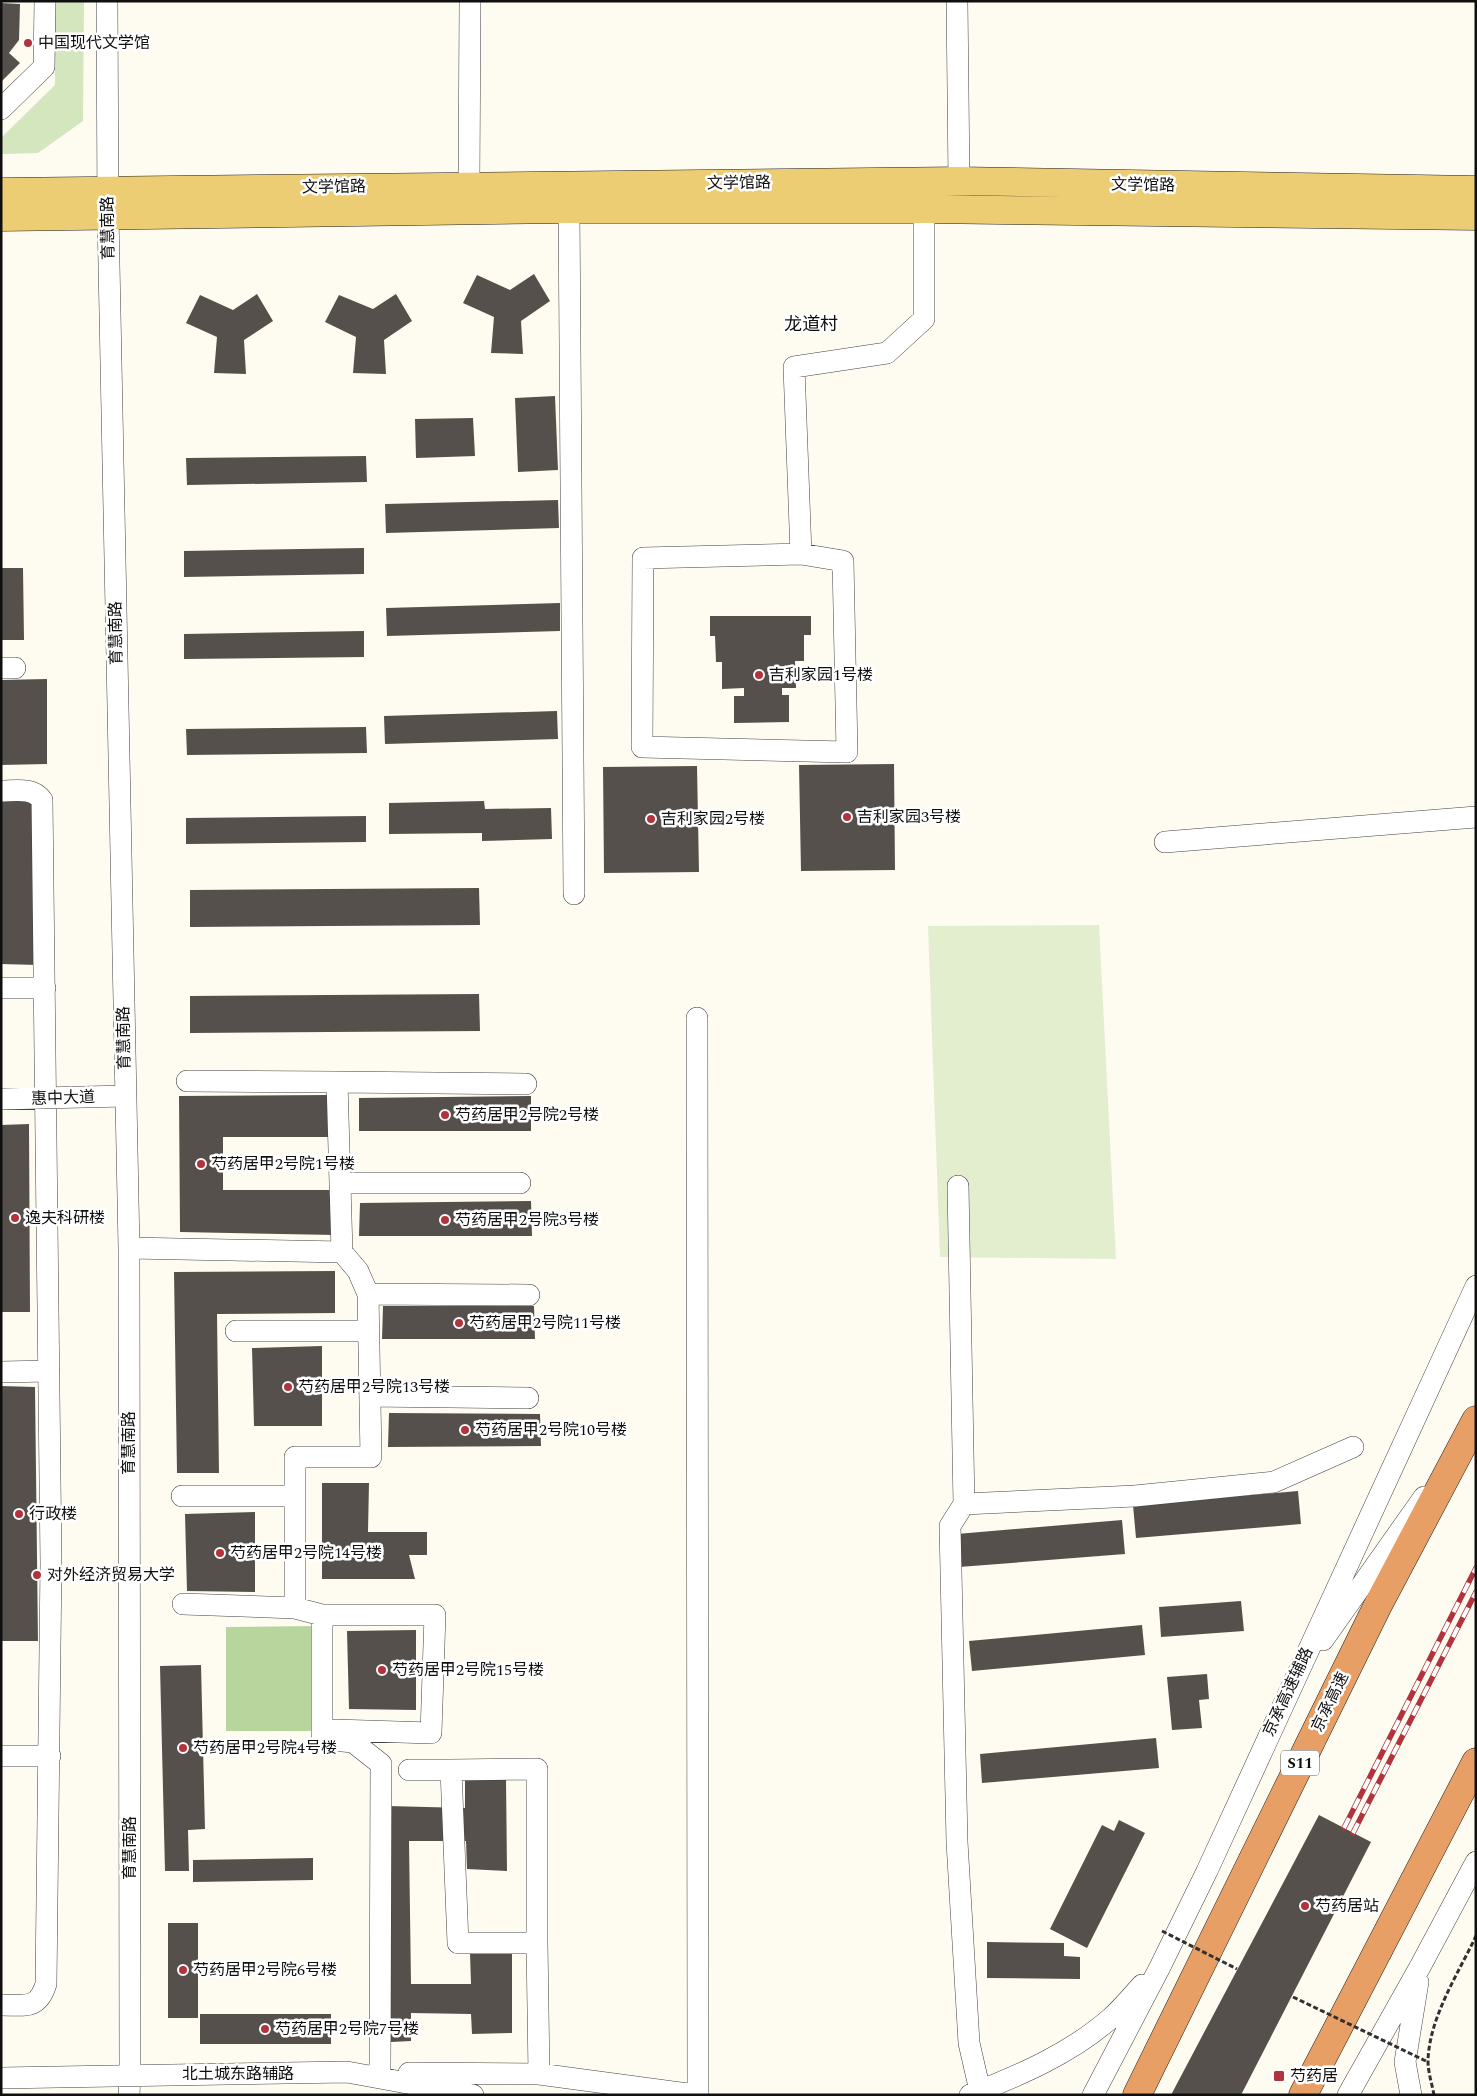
<svg xmlns="http://www.w3.org/2000/svg" width="1477" height="2096" font-family="Spectral,'Noto Sans SC',serif">
	<style>
		.green { fill: #d3e6be }
		.forest { fill: #b8d59e }
		.pitch { fill: #e3eecf }
		.building { fill: #56504c }
		.lines { fill: none; stroke-linecap: round; stroke-linejoin: round }
		.minor-casing { stroke: #424242; stroke-width: 22 }
		.major-casing { stroke: #202020; stroke-width: 29 }
		.highway-casing { stroke: #202020; stroke-width: 29 }
		.path { stroke: #313131; stroke-width: 3; stroke-dasharray: 5 2.5; stroke-linecap: butt }
		.minor { stroke: #fff; stroke-width: 21 }
		.major { stroke: #eccd73; stroke-width: 28 }
		.highway { stroke: #e79f66; stroke-width: 28 }
		.rail-casing { stroke: #b2333b; stroke-width: 5.5 }
		.rail { stroke: #fff; stroke-width: 4; stroke-dasharray: 11; stroke-linecap: butt }
		.path-bridge { stroke: #313131; stroke-width: 3; stroke-dasharray: 5 2.5; stroke-linecap: butt }
		.poi-dot { fill: #b2333b; stroke: #fff; stroke-width: 2 }
		.labels { text-anchor: middle; dominant-baseline: central; stroke-width: 5; stroke-linejoin: round; paint-order: stroke }
		.shield { fill: #fff; stroke: #575757; stroke-width: 1 }
		.shield-label { font-size: 15px; font-weight: bold; fill: #0f0f0f }
		.poi-label { font-size: 16px; fill: #0f0f0f; stroke: #fff; text-anchor: start }
		.street-label { font-size: 16px; fill: #0f0f0f; stroke: #fff }
		.neighbourhood-label { font-size: 18px; fill: #0f0f0f; stroke: #fff }
	</style>
	<rect width="100%" height="100%" fill="#fefbf1"/>
	<path class="green" d="M55 1H84L83 121 38 153 1 154V138L55 85Z"/>
	<path class="forest" d="M318 1626 319 1731H226V1627Z"/>
	<path class="pitch" d="M1099 925 1116 1259 940 1257 928 926Z"/>
	<path class="building" d="M1 3 20 4 19 40 9 53 20 63 1 82Z
		M534 274 550 301 521 321 523 354 491 353 494 317 463 303 477 275 510 290Z
		M257 294 273 321 244 340 246 374 214 373 217 337 186 323 200 295 233 310Z
		M396 294 412 321 384 340 386 374 353 373 356 337 325 322 339 295 373 309Z
		M555 396 558 470 518 472 515 398Z
		M473 418 475 456 416 458 415 419Z
		M366 456 367 482 187 485 186 458Z
		M558 500 559 528 386 533 385 504Z
		M364 548V574L184 577V551Z
		M1 568H23L24 640H1Z
		M560 603V631L387 636 386 608Z
		M710 616H811V635H804V661H795L796 688H782V695H789V722L734 723V696H744V688L722 689V662H716L715 636H710Z
		M364 631V657L184 659V634Z
		M47 679V764L1 765V680Z
		M557 711 558 739 385 744 384 716Z
		M366 727 367 753 187 755 186 729Z
		M894 764 895 870 801 871 799 765Z
		M697 766 699 872 604 873 603 767Z
		M1 797 39 798 38 965 1 964Z
		M484 801 485 809 551 808 552 839 482 841V833L389 834V803Z
		M366 816V842L186 844V818Z
		M479 888 480 925 190 927V890Z
		M479 994 480 1031 190 1033V996Z
		M329 1095V1137H223V1190H332L336 1235 180 1232 179 1096Z
		M531 1096V1131H359V1098Z
		M29 1124 30 1312H1V1125Z
		M531 1201 532 1236H359L360 1203Z
		M335 1271V1313L217 1314 219 1473H177L174 1272Z
		M383 1306H534L535 1339H382Z
		M322 1346V1426H254L252 1348Z
		M1 1386 35 1387 38 1641H1Z
		M389 1413 540 1414 541 1446 388 1447Z
		M322 1483H369L368 1532H427V1555H409L415 1579H322Z
		M1298 1491 1301 1524 1136 1538 1133 1505Z
		M255 1512V1592L187 1591 185 1514Z
		M1122 1520 1125 1554 959 1567 957 1534Z
		M1241 1601 1244 1631 1161 1637 1159 1607Z
		M1142 1625 1145 1655 972 1671 969 1641Z
		M416 1630V1710L349 1709 347 1631Z
		M201 1665 205 1829 188 1830 189 1871H165L160 1666Z
		M1207 1674 1209 1699 1199 1700 1202 1728 1172 1730 1167 1677Z
		M1156 1738 1159 1768 982 1783 980 1754Z
		M506 1779 507 1871 467 1869 466 1841H409L411 1984H471L470 1953 512 1952V2033L472 2034 471 2014 411 2013V2041L391 2042 388 1806 465 1808V1780Z
		M1319 1815 1371 1842 1241 2095H1171Z
		M1119 1820 1145 1833 1087 1948 1050 1929 1102 1825 1114 1831Z
		M313 1858V1880L193 1882V1860Z
		M168 1923H198V2018H168Z
		M987 1942 1064 1943V1956L1080 1957V1979L987 1978Z
		M200 2014H331V2044H200Z"/>
	<g class="lines">
		<g class="minor-casing">
			<path id="minor" d="M107 1 108 215 129 1248 130 2075 129 2095
				M957 1 959 181
				M1 109 44 67 45 1
				M469 185 470 1
				M569 209 574 894
				M801 554 843 561 847 752 642 747 643 558Z
				M801 554 794 367 887 353 924 319V209
				M1 668H15
				M1 791C15 791 33 787 42 800L51 1563 46 1984C38 2010 25 2005 1 2005
				M1165 842 1476 817
				M1 988H45
				M697 1018 698 2095
				M337 1082 526 1084
				M1 1099 125 1096
				M340 1183H520
				M958 1186 964 1504
				M129 1248 342 1252 337 1082 187 1081
				M342 1252 358 1271 368 1294 371 1457H295V1608L322 1615V1739L353 1742 381 1764 380 2073
				M368 1294 529 1295
				M236 1331H368
				M1 1372 49 1371
				M370 1396 528 1398
				M182 1496H295
				M183 1604 295 1608
				M322 1615H435L431 1733 335 1730
				M1323 1640 1424 1497
				M1 1756H50
				M409 1770H451
				M537 1943V1769L451 1770 458 1943H537L539 2074
				M409 2073 539 2074 695 2095
				M1 2078 347 2072 473 2095
				M980 2091 969 2043 957 1842 950 1526 964 1504 1135 1496 1274 1482 1353 1447
				M970 2095C1020 2075 1070 2054 1111 2018 1122 2008 1132 1996 1142 1985
				M1093 2095 1160 1967 1207 1871 1476 1286
				M1348 2095 1421 1965 1476 1862
				M1411 2095 1405 2062 1418 1982"/>
		</g>
		<g class="major-casing">
			<path id="major" d="M1 192 959 181 1476 190
				M1 217 569 209H924L1476 216"/>
		</g>
		<g class="highway-casing">
			<path id="highway" d="M1137 2095 1377 1607 1476 1420
				M1303 2095 1476 1762"/>
		</g>
		<path class="path" d="M1434 2095C1432 2084 1428 2072 1428 2061 1429 2018 1458 1974 1476 1936"/>
		<use href="#minor" class="minor"/>
		<use href="#major" class="major"/>
		<use href="#highway" class="highway"/>
		<g class="rail-casing">
			<path id="rail" d="M1344 1828 1476 1568
				M1353 1833 1476 1592"/>
		</g>
		<use href="#rail" class="rail"/>
		<path class="path-bridge" d="M1162 1931 1237 1969
			M1293 1997 1428 2062"/>
	</g>
	<g class="poi-dot">
		<circle cx="28" cy="43" r="5"/>
		<circle cx="759" cy="675" r="5"/>
		<circle cx="847" cy="817" r="5"/>
		<circle cx="651" cy="819" r="5"/>
		<circle cx="445" cy="1115" r="5"/>
		<circle cx="201" cy="1164" r="5"/>
		<circle cx="15" cy="1218" r="5"/>
		<circle cx="445" cy="1220" r="5"/>
		<circle cx="459" cy="1323" r="5"/>
		<circle cx="288" cy="1387" r="5"/>
		<circle cx="465" cy="1430" r="5"/>
		<circle cx="19" cy="1514" r="5"/>
		<circle cx="220" cy="1553" r="5"/>
		<circle cx="37" cy="1575" r="5"/>
		<circle cx="382" cy="1670" r="5"/>
		<circle cx="183" cy="1748" r="5"/>
		<circle cx="1305" cy="1906" r="5"/>
		<circle cx="183" cy="1970" r="5"/>
		<circle cx="265" cy="2029" r="5"/>
		<rect x="1273" y="2070" width="12" height="12" rx="2.5"/>
	</g>
	<g class="labels">
		<rect class="shield" x="1281" y="1750.5" width="38" height="25" rx="4"/>
		<g class="shield-label">
			<text x="1300" y="1763">S11</text>
		</g>
		<g class="poi-label">
			<text x="38" y="43">中国现代文学馆</text>
			<text x="769" y="675">吉利家园1号楼</text>
			<text x="857" y="817">吉利家园3号楼</text>
			<text x="661" y="819">吉利家园2号楼</text>
			<text x="455" y="1115">芍药居甲2号院2号楼</text>
			<text x="211" y="1164">芍药居甲2号院1号楼</text>
			<text x="25" y="1218">逸夫科研楼</text>
			<text x="455" y="1220">芍药居甲2号院3号楼</text>
			<text x="469" y="1323">芍药居甲2号院11号楼</text>
			<text x="298" y="1387">芍药居甲2号院13号楼</text>
			<text x="475" y="1430">芍药居甲2号院10号楼</text>
			<text x="29" y="1514">行政楼</text>
			<text x="230" y="1553">芍药居甲2号院14号楼</text>
			<text x="47" y="1575">对外经济贸易大学</text>
			<text x="392" y="1670">芍药居甲2号院15号楼</text>
			<text x="193" y="1748">芍药居甲2号院4号楼</text>
			<text x="1315" y="1906">芍药居站</text>
			<text x="193" y="1970">芍药居甲2号院6号楼</text>
			<text x="275" y="2029">芍药居甲2号院7号楼</text>
			<text x="1290" y="2076">芍药居</text>
		</g>
		<g class="street-label">
			<text transform="translate(739 183) rotate(-1)">文学馆路</text>
			<text transform="translate(1143 185) rotate(1)">文学馆路</text>
			<text transform="translate(334 187) rotate(-1)">文学馆路</text>
			<text transform="translate(108 228) rotate(-91)">育慧南路</text>
			<text transform="translate(116 633) rotate(-91)">育慧南路</text>
			<text transform="translate(124 1038) rotate(-91)">育慧南路</text>
			<text transform="translate(63 1098) rotate(-2)">惠中大道</text>
			<text transform="translate(129 1443) rotate(-90)">育慧南路</text>
			<text transform="translate(1288 1692) rotate(-65)">京承高速辅路</text>
			<text transform="translate(1330 1702) rotate(-64)">京承高速</text>
			<text transform="translate(130 1848) rotate(-90)">育慧南路</text>
			<text x="238" y="2074">北土城东路辅路</text>
		</g>
		<g class="neighbourhood-label">
			<text x="811" y="324">龙道村</text>
		</g>
	</g>
	<rect width="1477" height="2096" fill="none" stroke="#0f0f0f" stroke-width="5"/>
</svg>
